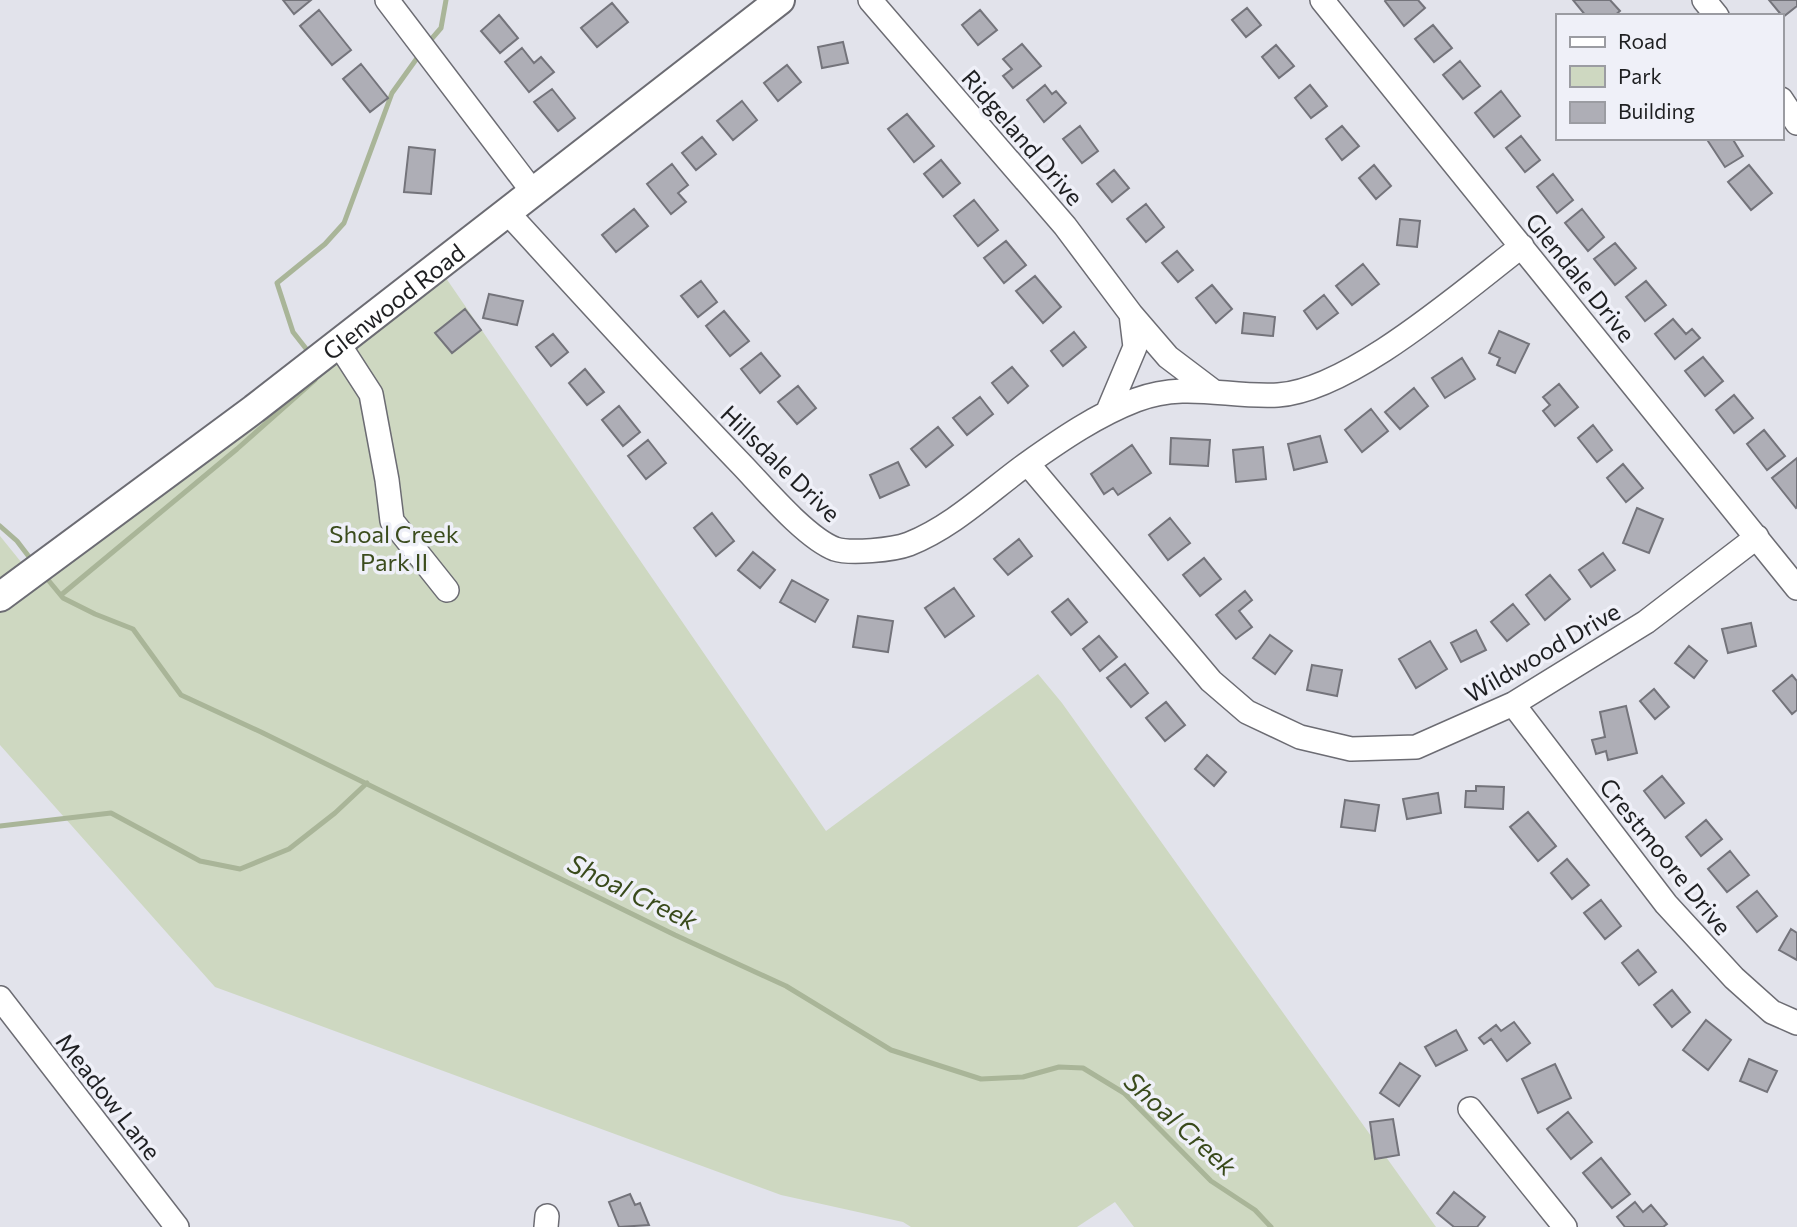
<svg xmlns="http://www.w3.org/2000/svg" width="1797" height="1227" font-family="Commissioner,sans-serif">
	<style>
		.green { fill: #ced8c1 }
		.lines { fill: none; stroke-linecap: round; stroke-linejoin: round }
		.stream { stroke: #a9b598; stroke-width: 5 }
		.building { fill: #aeaeb6; stroke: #74747b; stroke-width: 2 }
		.minor-casing { stroke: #6c6c73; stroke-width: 26 }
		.major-casing { stroke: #6c6c73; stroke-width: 32 }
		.minor { stroke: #fff; stroke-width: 23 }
		.major { stroke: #fff; stroke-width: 28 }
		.labels { text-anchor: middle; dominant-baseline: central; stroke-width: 7; stroke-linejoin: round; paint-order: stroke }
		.street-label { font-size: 24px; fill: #1e1f21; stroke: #eff0f8 }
		.park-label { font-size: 24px; fill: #3b4c1d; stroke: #eff0f8 }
		.water-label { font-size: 26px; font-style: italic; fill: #394a1b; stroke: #eff0f8 }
	</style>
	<rect width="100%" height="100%" fill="#e2e3eb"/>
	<path class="green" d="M437 265 826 831 1038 674 1062 703 1436 1227H1134L1115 1202 1077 1227H911L903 1222 781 1195 215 987 0 745V536L34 578Z"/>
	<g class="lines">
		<path class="stream" d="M428 43 441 28 446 0
			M311 355 293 332 277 283 325 244 344 223 392 93 420 54
			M0 526 17 541 33 562
			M44 575 63 598 95 614 133 629 181 695 261 732 675 935 786 986 891 1050 981 1079 1023 1077 1059 1067 1083 1068 1124 1093 1211 1181 1255 1210 1271 1227
			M61 595 237 449 315 380V373
			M0 826 111 813 200 861 240 869 289 849 335 813 367 783"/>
	</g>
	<path class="building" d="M283 0H311L294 14Z
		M1386 0H1418L1425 8 1404 26 1385 1Z
		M1573 0H1610L1620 11 1614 16H1586Z
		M1769 0H1797V6L1783 17Z
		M612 3 628 22 597 47 581 28Z
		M1247 8 1261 25 1246 37 1232 20Z
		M319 10 351 50 332 65 300 26Z
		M980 10 997 30 978 45 962 25Z
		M499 15 518 38 500 53 481 31Z
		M1433 25 1452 48 1434 62 1415 39Z
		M843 42 848 63 822 68 818 47Z
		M1022 44 1041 66 1013 88 1003 76 1012 69 1003 59Z
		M1276 45 1294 66 1279 78 1262 57Z
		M522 48 534 63 541 57 554 72 529 92 505 62Z
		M1460 61 1480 86 1463 99 1443 75Z
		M361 64 388 98 370 112 343 79Z
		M787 65 801 82 778 101 764 83Z
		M1045 85 1052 94 1056 91 1066 103 1044 122 1027 100Z
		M1310 85 1327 106 1311 118 1295 98Z
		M552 89 575 118 558 131 534 102Z
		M1501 91 1520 116 1494 137 1475 113Z
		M742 101 757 120 733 140 717 121Z
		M907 114 934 146 914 162 888 129Z
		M1080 126 1098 151 1082 163 1063 139Z
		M1342 126 1359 146 1342 160 1326 139Z
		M1521 136 1540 160 1525 172 1506 148Z
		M702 137 716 154 696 170 682 153Z
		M1706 138H1732L1743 156 1725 167Z
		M409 147 435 150 431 194 404 192Z
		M941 160 960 183 943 197 924 174Z
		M672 164 688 185 678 193 686 202 671 214 647 184Z
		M1374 165 1391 186 1376 199 1359 178Z
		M1749 165 1772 193 1751 210 1728 182Z
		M1114 170 1129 188 1112 202 1097 184Z
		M1553 174 1573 200 1557 213 1537 187Z
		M974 200 998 230 978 246 954 216Z
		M1146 204 1164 227 1146 242 1127 219Z
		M634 209 648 226 616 252 602 235Z
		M1582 209 1604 237 1588 251 1565 223Z
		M1400 219 1420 221 1417 247 1397 245Z
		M1006 241 1026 265 1004 283 984 258Z
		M1615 243 1636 268 1615 285 1594 259Z
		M1177 251 1193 270 1178 282 1162 263Z
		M1363 264 1379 284 1352 305 1336 286Z
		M1035 276 1061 307 1043 323 1016 291Z
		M701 281 717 302 698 317 681 296Z
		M1646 281 1666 305 1645 321 1626 297Z
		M1212 285 1232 309 1216 323 1196 298Z
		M489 294 523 301 517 325 483 318Z
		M1324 295 1338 313 1317 329 1304 311Z
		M465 309 481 330 452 353 435 333Z
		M724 311 749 341 730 356 706 326Z
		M1244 313 1275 317 1273 336 1242 333Z
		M1673 319 1686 334 1692 329 1700 338 1675 359 1655 334Z
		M1499 331 1529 344 1515 373 1497 365 1500 358 1489 353Z
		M1074 332 1086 347 1063 366 1051 351Z
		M553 334 568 352 551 366 536 347Z
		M761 353 780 376 760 393 741 369Z
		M1703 357 1723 381 1705 396 1685 371Z
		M1462 358 1475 379 1445 398 1432 378Z
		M1012 367 1028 386 1008 403 992 383Z
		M585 369 604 392 587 405 569 383Z
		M1559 384 1578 407 1555 426 1543 411 1550 405 1543 397Z
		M798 386 816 408 797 424 778 402Z
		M1414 388 1428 406 1400 429 1385 412Z
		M1734 395 1753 418 1734 433 1716 410Z
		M980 397 993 414 967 435 953 418Z
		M619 406 640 432 623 446 602 420Z
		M1371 409 1388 431 1362 452 1345 430Z
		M1593 425 1612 450 1597 462 1578 438Z
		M938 427 953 445 926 467 911 449Z
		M1764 430 1785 456 1767 470 1747 444Z
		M1320 436 1327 462 1294 470 1288 444Z
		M1171 438 1210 440 1208 466 1170 464Z
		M648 440 666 463 646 479 628 456Z
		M1132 445 1151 473 1118 495 1113 488 1104 494 1091 474Z
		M1263 447 1266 479 1236 482 1233 450Z
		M1797 458V507L1796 508 1772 478Z
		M898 462 909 485 880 498 870 475Z
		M1623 464 1643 488 1626 502 1607 478Z
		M1637 508 1663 519 1649 553 1623 543Z
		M712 513 734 541 716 556 694 528Z
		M1170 518 1190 543 1168 560 1149 535Z
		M1019 539 1032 556 1008 575 994 559Z
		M753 552 775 570 760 588 738 570Z
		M1603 553 1615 570 1591 587 1579 570Z
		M1204 558 1221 579 1200 596 1183 575Z
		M1550 575 1570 599 1545 620 1526 595Z
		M792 580 828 600 815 622 780 602Z
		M954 588 974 616 945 637 925 608Z
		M1245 591 1252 600 1239 611 1252 627 1236 639 1216 615Z
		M1068 599 1087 622 1071 635 1052 612Z
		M1513 604 1529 624 1507 641 1491 622Z
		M858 616 893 621 888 652 853 647Z
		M1751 623 1756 646 1728 653 1722 629Z
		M1476 630 1486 650 1461 662 1451 643Z
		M1270 635 1292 651 1275 674 1253 658Z
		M1099 636 1117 657 1100 671 1083 649Z
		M1430 641 1447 669 1416 688 1399 659Z
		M1689 646 1707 661 1694 678 1675 663Z
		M1125 664 1148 693 1131 707 1107 678Z
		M1312 665 1342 670 1337 696 1307 690Z
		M1792 675 1797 681V710L1792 714 1773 691Z
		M1654 689 1669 707 1655 719 1640 701Z
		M1166 702 1185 725 1165 741 1146 718Z
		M1626 706 1637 753 1608 760 1606 751 1596 754 1592 740 1605 737 1600 712Z
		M1207 755 1226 772 1214 786 1195 769Z
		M1662 776 1684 803 1665 818 1644 791Z
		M1476 786 1504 787 1503 809 1465 807 1466 791H1476Z
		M1438 793 1441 813 1407 819 1403 799Z
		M1345 800 1379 805 1375 831 1341 827Z
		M1528 812 1556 846 1538 861 1510 827Z
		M1706 820 1722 839 1701 856 1686 837Z
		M1730 851 1749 875 1727 892 1708 869Z
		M1567 859 1589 885 1572 899 1551 873Z
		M1757 891 1777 916 1757 932 1737 907Z
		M1601 900 1621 926 1605 939 1584 913Z
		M1791 929 1797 933V960L1779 950Z
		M1638 950 1656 972 1639 985 1622 963Z
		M1672 990 1690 1012 1672 1027 1654 1005Z
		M1706 1020 1731 1040 1708 1070 1683 1050Z
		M1514 1022 1530 1043 1507 1061 1491 1039 1484 1044 1479 1038 1496 1025 1501 1031Z
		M1456 1030 1467 1050 1436 1066 1425 1047Z
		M1749 1059 1777 1071 1767 1092 1740 1081Z
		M1400 1063 1420 1076 1399 1106 1380 1093Z
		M1555 1064 1571 1098 1538 1113 1522 1079Z
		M1568 1112 1592 1142 1571 1159 1547 1129Z
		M1393 1119 1399 1155 1375 1159 1370 1122Z
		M1601 1158 1630 1194 1612 1208 1583 1173Z
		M1454 1192 1485 1217 1477 1227H1454L1437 1213Z
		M630 1194 635 1205 640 1203 649 1225 619 1227 609 1202Z
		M1635 1202 1643 1212 1651 1205 1667 1224 1663 1227H1625L1617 1217Z"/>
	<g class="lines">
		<g class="minor-casing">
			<path id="minor" d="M387 0 533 192
				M870 0 1065 226 1131 314 1135 347 1108 411
				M1322 0 1797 588
				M1704 0 1717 16
				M1781 99 1797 123
				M507 212C585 297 662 382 742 465 764 488 806 538 835 549 850 554 893 550 909 544 954 526 989 491 1028 463 1062 439 1097 415 1136 400 1186 381 1228 398 1278 395 1351 390 1463 291 1522 246
				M1131 314 1168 357 1213 391
				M338 343 371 394 387 480 392 521 447 590
				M1028 464 1211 681 1247 712 1300 737 1351 749 1416 747 1513 704 1646 622 1757 537
				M1513 704 1666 904 1734 978 1772 1012 1797 1023
				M0 998 177 1227
				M1470 1109 1565 1227
				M546 1227 547 1216"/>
		</g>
		<g class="major-casing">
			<g id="major">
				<path id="s1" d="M0 597 254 409 780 0"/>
			</g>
		</g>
		<use href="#minor" class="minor"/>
		<use href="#major" class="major"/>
	</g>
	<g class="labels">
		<g class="street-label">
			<text transform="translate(1023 137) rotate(49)">Ridgeland Drive</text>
			<text transform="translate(1581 277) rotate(51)">Glendale Drive</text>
			<text stroke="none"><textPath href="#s1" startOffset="492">Glenwood Road</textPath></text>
			<text transform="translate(781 463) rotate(44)">Hillsdale Drive</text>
			<text transform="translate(1542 652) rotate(-30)">Wildwood Drive</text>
			<text transform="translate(1666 856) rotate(51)">Crestmoore Drive</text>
			<text transform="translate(109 1096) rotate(52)">Meadow Lane</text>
		</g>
		<g class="park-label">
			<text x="394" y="533">Shoal Creek<tspan x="394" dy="28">Park II</tspan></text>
		</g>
		<g class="water-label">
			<text transform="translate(633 891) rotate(26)">Shoal Creek</text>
			<text transform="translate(1181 1123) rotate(42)">Shoal Creek</text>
		</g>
	</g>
	<rect x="1556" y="14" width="228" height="126" fill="#eff0f8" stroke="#9b9ca2" stroke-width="2"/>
	<rect x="1570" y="37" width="35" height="10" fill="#ffffff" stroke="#9b9ca2" stroke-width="2"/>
	<text x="1618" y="49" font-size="21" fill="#1e1f21">Road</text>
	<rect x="1570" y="66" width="35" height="21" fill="#ced8c1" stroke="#9b9ca2" stroke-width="2"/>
	<text x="1618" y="84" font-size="21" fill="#1e1f21">Park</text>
	<rect x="1570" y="102" width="35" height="21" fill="#aeaeb6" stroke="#9b9ca2" stroke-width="2"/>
	<text x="1618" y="119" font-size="21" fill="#1e1f21">Building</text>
</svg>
